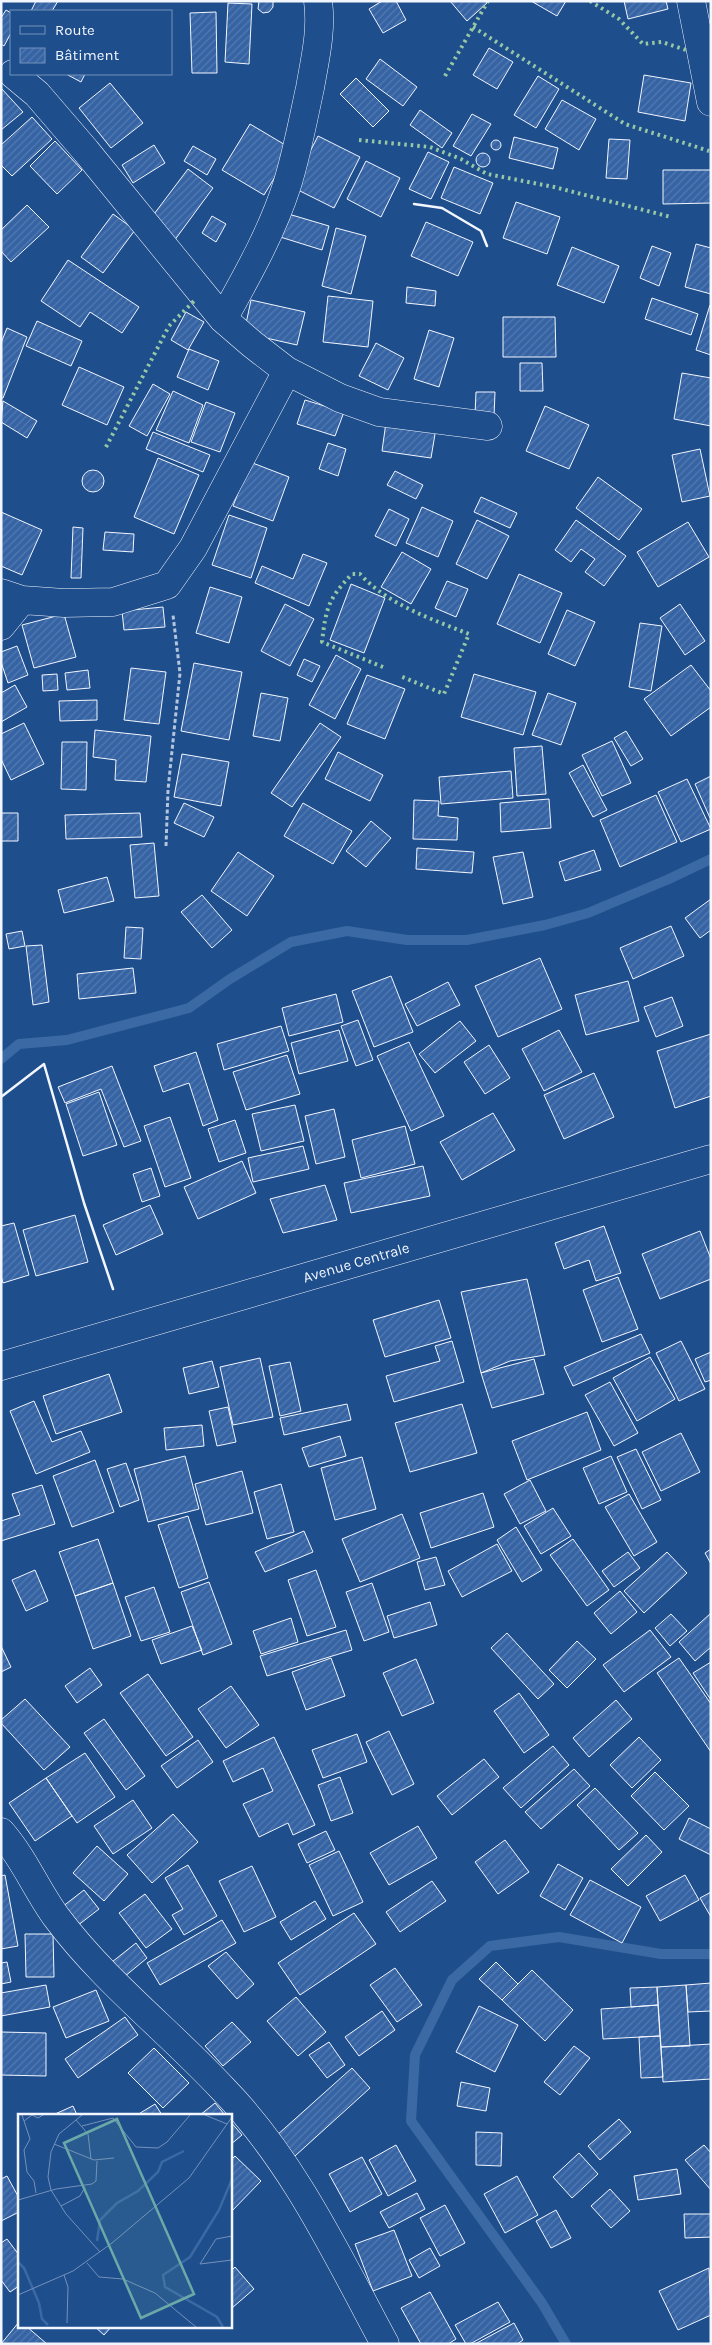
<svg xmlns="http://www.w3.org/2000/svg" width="712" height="2345" font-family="Karla,sans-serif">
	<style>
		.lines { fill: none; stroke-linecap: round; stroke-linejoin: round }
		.stream { stroke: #3b69a3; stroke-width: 10 }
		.building { fill: url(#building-hatch); stroke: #f2f6ff }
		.minor-casing { stroke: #f2f6ff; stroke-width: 29 }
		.tertiary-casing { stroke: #f2f6ff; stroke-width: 29 }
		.path { stroke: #b3c4dc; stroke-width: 3; stroke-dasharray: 4 2.5; stroke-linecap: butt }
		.minor { stroke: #1f4e8c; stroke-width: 28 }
		.tertiary { stroke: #1f4e8c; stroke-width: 28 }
		.hedge { stroke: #97c8a6; stroke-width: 4; stroke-dasharray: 2.5 4; stroke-linecap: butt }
		.wall { stroke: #f2f6ff; stroke-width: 2.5 }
		.labels { text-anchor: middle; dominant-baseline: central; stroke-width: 4; stroke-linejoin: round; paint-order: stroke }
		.street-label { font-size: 15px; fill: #f2f6ff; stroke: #1f4e8c }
		.inset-river { fill: none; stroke: #3b69a3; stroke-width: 2.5 }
		.inset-road { fill: none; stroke: #7391ba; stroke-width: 1 }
		.view { fill: #6aa9a8; fill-opacity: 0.15; stroke: #6aa9a8; stroke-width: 2.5 }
		.inset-edge { fill: none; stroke: #f2f6ff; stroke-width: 2.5 }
	</style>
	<defs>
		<pattern id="building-hatch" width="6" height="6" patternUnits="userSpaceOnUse" patternTransform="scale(1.25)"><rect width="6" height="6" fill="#3563a3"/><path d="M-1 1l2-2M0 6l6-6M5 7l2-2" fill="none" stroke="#537ab1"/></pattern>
	</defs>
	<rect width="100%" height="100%" fill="#1f4e8c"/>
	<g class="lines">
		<path class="stream" d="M1 1059 19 1044 67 1040 189 1008 230 979 291 942 347 931 407 940H467L545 925 588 913 669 879 711 859
			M566 2344 542 2303 411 2121 415 2055 452 1980 490 1946 559 1937 661 1954H711"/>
	</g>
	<path class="building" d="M36 1H58L52 11H31Z
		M259 1H273V7L269 12 263 13 258 9Z
		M382 1H396L406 20 383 33 369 9Z
		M450 1H485L487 3 467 21Z
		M531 1H566L557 16Z
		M624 1H666L668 9 628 19Z
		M228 3 252 4 249 64 225 62Z
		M6 10 11 13V33L4 46 1 44V18Z
		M216 12 217 73H192L190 13Z
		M489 48 513 62 497 89 473 75Z
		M380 59 417 87 403 106 366 79Z
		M66 74H85L81 82Z
		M644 75 691 83 685 121 638 112Z
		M538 76 559 89 536 128 514 115Z
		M356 78 389 111 373 127 340 94Z
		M110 83 143 123 111 148 79 108Z
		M1 88 23 112 1 130Z
		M562 100 596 119 579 150 545 129Z
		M420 110 452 133 442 148 410 125Z
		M472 114 491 124 471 156 453 146Z
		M32 117 52 139 12 176 1 165V145Z
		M250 124 292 149 264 195 222 170Z
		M318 136 360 157 334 208 292 187Z
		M514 137 558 148 553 169 509 158Z
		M609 139 630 140 627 179 606 178Z
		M491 145a5 5 0 1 1 10 0a5 5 0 1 1-10 0Z
		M55 141 82 170 57 194 30 166Z
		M154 145 165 163 133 183 122 165Z
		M193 146 216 159 207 175 184 161Z
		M428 152 449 162 431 199 409 189Z
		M476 160a7 7 0 1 1 14 0a7 7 0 1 1-14 0Z
		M366 161 400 178 381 217 347 199Z
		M454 167 493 183 480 214 441 198Z
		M188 169 213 188 174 241 148 222Z
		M663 170H711V203L663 204Z
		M516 202 560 217 547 254 503 238Z
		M27 205 49 227 11 262 1 251V230Z
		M285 213 329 226 322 250 277 236Z
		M113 214 135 230 103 273 81 257Z
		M212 216 226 224 216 242 202 233Z
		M426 222 473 242 458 276 411 256Z
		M336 228 366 236 351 294 322 286Z
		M696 244 711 248V294L685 287Z
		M652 246 671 253 659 286 640 278Z
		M572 247 619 266 604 303 557 285Z
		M68 260 139 307 122 333 90 312 80 327 41 301Z
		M407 287 436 291 435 306 406 303Z
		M328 296 373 301 368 347 323 342Z
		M652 298 698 314 691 335 645 319Z
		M251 300 305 312 297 345 244 333Z
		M710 305 711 306V355L696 350Z
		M186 312 204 322 188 350 171 340Z
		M503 317H555L556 357H503Z
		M37 321 82 341 71 366 26 346Z
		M7 328 27 337 3 398H1V343Z
		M429 330 454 338 439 387 414 379Z
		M376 343 404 358 388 390 359 376Z
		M189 349 219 361 208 390 177 377Z
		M520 363H542L543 391H520Z
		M79 367 124 387 107 425 62 405Z
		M682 373 711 378V426L674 419Z
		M153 384 170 394 147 436 129 426Z
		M173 391 203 405 189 443 156 430Z
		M476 392H495L494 416 475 415Z
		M305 400 344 412 335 436 297 424Z
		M3 401 37 421 27 438 1 422Z
		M206 402 235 413 220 452 191 442Z
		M545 406 589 425 569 469 526 451Z
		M387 415 437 422 431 458 382 451Z
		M153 432 210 455 203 472 146 449Z
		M328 443 346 449 338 476 319 469Z
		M700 449 710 496 682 502 672 455Z
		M158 458 199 475 174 534 134 517Z
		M250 462 289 477 273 521 233 506Z
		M82 481a11 11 0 1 1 22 0a11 11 0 1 1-22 0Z
		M395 471 423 485 416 499 387 485Z
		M598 477 642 509 619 540 576 508Z
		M481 497 517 513 510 528 474 512Z
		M422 507 453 521 438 557 406 543Z
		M389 509 409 519 396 546 375 536Z
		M1 512 42 530 22 575 1 566Z
		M229 515 267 528 251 578 212 565Z
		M477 520 509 536 487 579 456 564Z
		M576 520 626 556 604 586 585 572 595 559 581 549 571 562 555 550Z
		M688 522 709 557 658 587 637 552Z
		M73 527 83 528 81 578H71Z
		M105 532 134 534 133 552 103 550Z
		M402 552 431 569 411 604 381 587Z
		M303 554 327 563 309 606 255 583 262 566 293 579Z
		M519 574 562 593 540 643 497 624Z
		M447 581 468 589 456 617 435 608Z
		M351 584 385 598 364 653 330 640Z
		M210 587 242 597 229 643 196 633Z
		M285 604 314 619 290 666 261 651Z
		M680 604 705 641 685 655 660 618Z
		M163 607 165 627 124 630 122 611Z
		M567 610 595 622 575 666 548 654Z
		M64 614 76 657 34 668 22 625Z
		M640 623 662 626 651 691 629 687Z
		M17 646 28 675 8 683 1 662V652Z
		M336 655 361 669 335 719 309 705Z
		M304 659 320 666 312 682 297 675Z
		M194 663 242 672 229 740 181 731Z
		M691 665 711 691V707L671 736 644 699Z
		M131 668 166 672 159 724 124 720Z
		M88 670 90 688 67 690 65 673Z
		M57 674 58 690 43 691 42 675Z
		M474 674 536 692 523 735 461 717Z
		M367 675 405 689 385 739 347 724Z
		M15 685 27 707 1 722V693Z
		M261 693 288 698 280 741 253 736Z
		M548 693 576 703 561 745 532 735Z
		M97 700V720L60 721 59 701Z
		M24 723 44 764 11 780 1 759V734Z
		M320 723 341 737 292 807 271 793Z
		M95 730 151 736 146 782 115 780 116 760 93 757Z
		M626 731 643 759 631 766 614 738Z
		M612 741 631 783 602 796 582 755Z
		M62 742H87L86 790 61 789Z
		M542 746 546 794 517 796 514 748Z
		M338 752 383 775 370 801 325 779Z
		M182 754 229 762 221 806 174 797Z
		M583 765 607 810 593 817 569 773Z
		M511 771 513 798 441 804 439 777Z
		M711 776V818H710L695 784Z
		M687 779 711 829 681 842 658 792Z
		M656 795 677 842 620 867 600 820Z
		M549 799 551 828 501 832 500 803Z
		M414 800 439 801 438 816 458 818 457 840 413 839Z
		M184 803 214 817 204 837 174 823Z
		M303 803 352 831 333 864 284 836Z
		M1 813H18V841H1Z
		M140 813 142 837 66 839 65 815Z
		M371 821 391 838 366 867 346 851Z
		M154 843 159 896 135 898 130 845Z
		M417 848 474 852 472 873 416 869Z
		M594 850 601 870 565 881 559 862Z
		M238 852 274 876 247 916 211 891Z
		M523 852 533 897 503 904 493 857Z
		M107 877 114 901 64 913 58 890Z
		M202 895 232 930 212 948 181 912Z
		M711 899V930L700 938 685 918Z
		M671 926 684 956 633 979 620 948Z
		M126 927 143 928 141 959 124 958Z
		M22 931 25 946 9 949 6 934Z
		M42 945 49 1002 33 1005 26 946Z
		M540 958 562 1009 498 1037 475 986Z
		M133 968 136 993 79 999 77 974Z
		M391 976 413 1032 374 1047 352 991Z
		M628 981 639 1021 586 1035 575 995Z
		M448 982 460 1005 417 1026 405 1004Z
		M336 994 343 1022 289 1036 282 1008Z
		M672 997 683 1026 656 1037 644 1007Z
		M358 1020 373 1060 356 1066 341 1026Z
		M460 1021 476 1041 435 1073 419 1054Z
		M281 1026 289 1051 224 1070 217 1044Z
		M339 1030 348 1061 299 1074 291 1043Z
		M559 1030 582 1072 544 1091 522 1049Z
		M711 1034V1096L675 1108 657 1051Z
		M409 1042 444 1116 411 1131 377 1056Z
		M489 1045 510 1078 485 1094 464 1062Z
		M196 1052 218 1120 203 1126 189 1083 163 1092 154 1066Z
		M287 1055 300 1094 246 1110 233 1072Z
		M112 1066 141 1141 124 1147 101 1089 65 1103 58 1087Z
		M594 1073 614 1117 564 1139 544 1095Z
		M99 1092 117 1145 83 1156 66 1104Z
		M295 1105 304 1141 261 1151 252 1114Z
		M334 1109 345 1157 316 1164 305 1116Z
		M493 1113 515 1150 462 1180 440 1142Z
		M170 1117 191 1178 165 1187 144 1126Z
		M235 1120 246 1153 219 1162 208 1129Z
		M405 1126 415 1164 361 1178 352 1140Z
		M303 1146 309 1169 253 1182 248 1158Z
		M242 1161 256 1193 198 1219 184 1187Z
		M423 1166 430 1196 351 1213 344 1183Z
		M151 1168 160 1196 142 1202 133 1174Z
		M325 1185 337 1220 283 1233 270 1199Z
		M150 1205 163 1234 116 1255 103 1225Z
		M75 1215 88 1262 36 1276 23 1230Z
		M14 1223 29 1275 3 1283 1 1276V1226Z
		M604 1226 621 1273 596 1281 589 1260 564 1269 555 1243Z
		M700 1231 711 1259V1279L660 1299 642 1254Z
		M618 1277 638 1329 602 1342 583 1290Z
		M527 1279 545 1355 510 1361 481 1373 461 1292Z
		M439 1300 451 1338 385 1357 373 1320Z
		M641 1334 650 1353 573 1386 564 1367Z
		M452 1341 464 1382 394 1402 386 1376 440 1361 435 1346Z
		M681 1341 705 1389 679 1401 656 1353Z
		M711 1352V1380L705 1382 695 1359Z
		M650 1357 675 1399 637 1421 613 1378Z
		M260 1358 273 1417 233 1425 220 1367Z
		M534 1359 544 1394 492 1408 481 1373Z
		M212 1361 219 1387 189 1394 183 1368Z
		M290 1362 301 1411 280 1416 269 1366Z
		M109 1374 122 1412 56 1434 43 1396Z
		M610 1382 638 1433 614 1446 585 1395Z
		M34 1401 52 1442 81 1431 90 1452 36 1474 10 1411Z
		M347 1404 351 1420 284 1435 280 1418Z
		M462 1404 477 1453 410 1472 395 1423Z
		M228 1407 236 1442 217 1446 209 1411Z
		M587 1412 601 1450 527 1480 512 1441Z
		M202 1425 204 1446 166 1450 164 1428Z
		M681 1433 700 1472 661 1491 642 1452Z
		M340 1436 346 1456 309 1467 302 1448Z
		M636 1449 661 1500 642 1509 617 1457Z
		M185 1456 199 1509 148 1522 134 1469Z
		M611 1456 627 1492 599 1504 583 1468Z
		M362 1457 376 1509 335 1520 321 1468Z
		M95 1460 114 1512 72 1527 53 1476Z
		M126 1463 139 1500 120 1507 107 1469Z
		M242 1471 253 1513 206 1525 195 1484Z
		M530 1480 546 1511 520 1524 504 1494Z
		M281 1484 294 1532 267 1539 254 1492Z
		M42 1485 55 1524 1 1541V1521L20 1515 12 1494Z
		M483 1493 494 1527 431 1548 420 1513Z
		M629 1494 657 1542 634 1556 605 1507Z
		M553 1508 571 1536 541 1554 524 1526Z
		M402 1514 420 1558 360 1582 342 1539Z
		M188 1516 208 1578 179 1588 158 1525Z
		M516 1527 542 1570 522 1582 497 1540Z
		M304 1531 313 1552 265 1572 255 1552Z
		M98 1539 113 1583 75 1596 59 1552Z
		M573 1539 609 1590 587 1606 550 1555Z
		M497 1544 512 1571 462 1597 448 1571Z
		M711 1549V1564L705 1553Z
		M628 1552 640 1568 614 1587 602 1571Z
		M667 1552 687 1573 644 1613 624 1591Z
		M436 1557 445 1585 425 1590 417 1562Z
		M35 1570 48 1601 26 1611 12 1580Z
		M316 1570 336 1627 307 1636 288 1580Z
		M209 1582 232 1644 203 1655 181 1592Z
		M113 1583 131 1636 93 1649 75 1596Z
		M372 1583 389 1632 364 1641 346 1592Z
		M154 1587 170 1632 141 1641 125 1597Z
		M620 1591 637 1612 611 1634 594 1613Z
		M430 1602 437 1625 394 1638 387 1616Z
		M711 1613V1647L695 1661 679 1642Z
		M671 1614 687 1631 670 1646 655 1628Z
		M291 1618 298 1642 261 1654 253 1631Z
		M192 1626 202 1650 161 1664 152 1640Z
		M346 1630 352 1650 267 1676 260 1656Z
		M650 1630 671 1657 624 1692 603 1665Z
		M507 1633 554 1684 538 1699 491 1648Z
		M577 1641 596 1659 567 1688 549 1670Z
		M1 1646 11 1667 1 1672Z
		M331 1658 345 1696 306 1710 292 1672Z
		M679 1658 711 1704V1752L657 1673Z
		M416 1659 434 1703 402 1716 383 1673Z
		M711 1662V1700L693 1673Z
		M90 1668 102 1685 77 1703 65 1686Z
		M148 1674 193 1737 166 1756 120 1693Z
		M231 1686 259 1725 226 1748 198 1709Z
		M519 1693 549 1735 524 1753 494 1711Z
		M25 1699 70 1747 44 1770 1 1723V1720Z
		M616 1700 632 1719 589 1757 573 1738Z
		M104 1719 145 1776 126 1790 84 1733Z
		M389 1731 414 1784 392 1795 366 1742Z
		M357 1734 367 1762 323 1778 312 1750Z
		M274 1737 315 1825 293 1835 288 1823 259 1837 243 1804 273 1791 263 1768 233 1782 223 1761Z
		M639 1737 661 1760 632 1788 610 1765Z
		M198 1740 213 1762 177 1788 161 1766Z
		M553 1746 569 1765 521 1808 503 1788Z
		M85 1753 115 1797 77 1823 46 1778Z
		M484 1759 499 1777 452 1815 437 1796Z
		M574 1769 590 1786 541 1829 525 1812Z
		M655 1772 689 1806 664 1830 631 1796Z
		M340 1777 353 1813 331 1821 318 1785Z
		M46 1778 72 1816 35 1841 9 1803Z
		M595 1788 638 1833 619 1850 577 1805Z
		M133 1800 152 1828 113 1854 94 1826Z
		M173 1814 198 1842 152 1883 127 1855Z
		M689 1818 711 1829V1855L679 1839Z
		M418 1826 437 1858 389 1885 370 1853Z
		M326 1831 335 1850 307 1863 298 1844Z
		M646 1835 662 1852 628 1886 611 1869Z
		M505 1840 529 1872 498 1894 475 1862Z
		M97 1846 128 1874 104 1901 73 1873Z
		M339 1851 363 1902 333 1916 309 1865Z
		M558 1864 583 1878 565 1910 540 1896Z
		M188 1865 217 1916 184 1935 172 1915 183 1909 165 1878Z
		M252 1866 276 1917 244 1932 219 1881Z
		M5 1875 18 1946 1 1949V1876Z
		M685 1875 699 1900 660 1921 646 1896Z
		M590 1880 641 1907 622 1943 570 1915Z
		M432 1881 446 1901 400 1932 386 1912Z
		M84 1890 99 1909 77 1926 62 1907Z
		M711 1892V1917L700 1898Z
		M145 1894 172 1929 146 1948 119 1913Z
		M315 1901 326 1919 291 1940 280 1922Z
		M354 1913 376 1944 300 1995 278 1963Z
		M222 1920 236 1943 160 1985 147 1963Z
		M25 1934H53L54 1977H26Z
		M136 1943 147 1958 124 1977 112 1962Z
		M226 1952 254 1984 237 1999 208 1966Z
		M7 1962 11 1982 1 1984V1963Z
		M496 1962 518 1984 502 2000 479 1979Z
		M395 1968 422 2005 397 2022 370 1985Z
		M532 1970 573 2010 545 2041 502 2000Z
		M711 1983V2011L688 2012 686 1985Z
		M46 1985 50 2007 1 2016V1993Z
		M686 1985 690 2046 661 2047 657 1987Z
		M657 1987 658 2005 631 2007 630 1988Z
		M96 1990 109 2021 66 2038 53 2007Z
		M296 1997 326 2032 298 2056 267 2021Z
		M658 2005 660 2036 603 2039 601 2009Z
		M479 2006 518 2025 495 2072 456 2052Z
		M382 2011 395 2030 359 2056 345 2037Z
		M125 2017 138 2035 78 2078 65 2059Z
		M232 2022 251 2042 223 2066 205 2046Z
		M1 2032 46 2033V2076L1 2075Z
		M660 2036 663 2077 641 2078 639 2037Z
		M329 2042 345 2065 327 2078 309 2055Z
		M711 2044V2079L663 2082 661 2047Z
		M574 2046 590 2058 560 2095 544 2082Z
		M154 2048 189 2083 163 2108 128 2073Z
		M352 2068 370 2088 295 2156 276 2136Z
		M461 2082 490 2088 486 2111 457 2106Z
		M215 2103 225 2115H200Z
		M155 2104 162 2115H137Z
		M73 2106 77 2115H55V2114Z
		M619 2119 631 2132 600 2160 588 2146Z
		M230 2121 242 2135 230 2145Z
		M476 2132 502 2133 501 2166 476 2165Z
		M396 2145 416 2181 388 2196 369 2160Z
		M704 2145 711 2153V2190L685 2160Z
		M579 2153 598 2174 572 2198 553 2177Z
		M235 2156 261 2181 230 2213V2161Z
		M362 2157 382 2194 350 2212 329 2174Z
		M677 2169 681 2194 638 2200 634 2176Z
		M7 2176 19 2198V2212L1 2221V2179Z
		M517 2176 538 2215 505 2233 484 2194Z
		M610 2189 630 2211 611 2228 591 2206Z
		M417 2193 425 2209 389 2228 380 2212Z
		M445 2205 465 2243 440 2256 420 2218Z
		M556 2210 571 2238 551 2248 536 2221Z
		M684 2214H711V2237L685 2238Z
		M394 2230 412 2276 373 2291 355 2244Z
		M7 2239 19 2255V2286L10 2292 1 2280V2243Z
		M430 2248 440 2266 419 2278 409 2260Z
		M235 2267 254 2289 232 2308 230 2305V2272Z
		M709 2268 711 2315 678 2330 659 2291Z
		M430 2292 456 2339 448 2344H421L401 2308Z
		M498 2302 510 2322 470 2344H466L455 2325Z
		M19 2322V2326H26L47 2344H1Z
		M514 2323 523 2340 517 2344H475Z
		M94 2326H112L104 2335Z"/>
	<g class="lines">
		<g class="minor-casing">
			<path id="minor" d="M691 1 711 102
				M13 74 37 94 86 151 223 319 252 344 287 371 340 398 379 412 488 426
				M223 319C247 276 272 232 287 185 297 153 303 120 310 88 315 59 322 31 318 1
				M1 593 22 600 64 603 113 602 167 585 193 548 287 371
				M1 626 22 600
				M1 1832C24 1858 37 1891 57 1918 105 1982 169 2031 223 2089 294 2162 337 2255 385 2344"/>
		</g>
		<g class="tertiary-casing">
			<g id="tertiary">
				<path id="s1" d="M1 1366 711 1159"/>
			</g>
		</g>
		<path class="path" d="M166 846 168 790 180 673 173 615"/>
		<use href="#minor" class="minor"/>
		<use href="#tertiary" class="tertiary"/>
		<path class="hedge" d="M590 1 619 19 643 44 662 42 689 51
			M473 27 625 124 709 151
			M445 76 488 1
			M359 140 430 147 461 159 487 174 554 187 671 217
			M106 447 169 326 194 301
			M383 667 322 642C326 608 328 599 352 574H360C387 604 431 619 469 634L444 694 400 676"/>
		<path class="wall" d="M414 204 442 208 481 231 487 246
			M1 1097 44 1064 84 1203 113 1289"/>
	</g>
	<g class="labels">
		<g class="street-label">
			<text stroke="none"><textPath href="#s1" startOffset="370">Avenue Centrale</textPath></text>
		</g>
	</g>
	<g transform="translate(18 2114)">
		<rect width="214" height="214" fill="#1f4e8c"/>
		<path class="inset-river" d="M79 127 82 106 99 89 120 77 140 58 144 48 166 37M0 148 6 154 21 189 24 205 30 211M205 213 199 203 147 173 145 161 172 143 201 96 214 65"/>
		<path class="inset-road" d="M4 1 12 25 6 36 9 58 16 67 18 79M64 1 41 20 33 38 30 63 33 76 48 100 82 138M187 1 209 10M58 6 70 20 73 45M6 7 14 1 20 4 25 1M64 12 95 4 118 33 140 34 149 28 172 1M36 30 76 46 96 44M0 86 38 75 74 70 78 67 79 47M43 92 62 82 67 73M214 122 198 125 182 150 214 146M69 149 81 163 105 165 137 179 178 213M46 161 50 173 49 209M0 181 55 157 94 129 171 64 214 3"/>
		<path class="view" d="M99 5 176 180 123 204 46 29Z"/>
		<rect width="214" height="214" class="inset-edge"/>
	</g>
	<rect width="712" height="2345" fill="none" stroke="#f2f6ff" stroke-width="5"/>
	<rect x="10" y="10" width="162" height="65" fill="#1f4e8c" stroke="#7391ba"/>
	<rect x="20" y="26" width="25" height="8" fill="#1f4e8c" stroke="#7391ba"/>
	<text x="55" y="35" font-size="15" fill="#f2f6ff">Route</text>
	<rect x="20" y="48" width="25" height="15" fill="url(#building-hatch)" stroke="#7391ba"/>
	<text x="55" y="60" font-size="15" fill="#f2f6ff">Bâtiment</text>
</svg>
